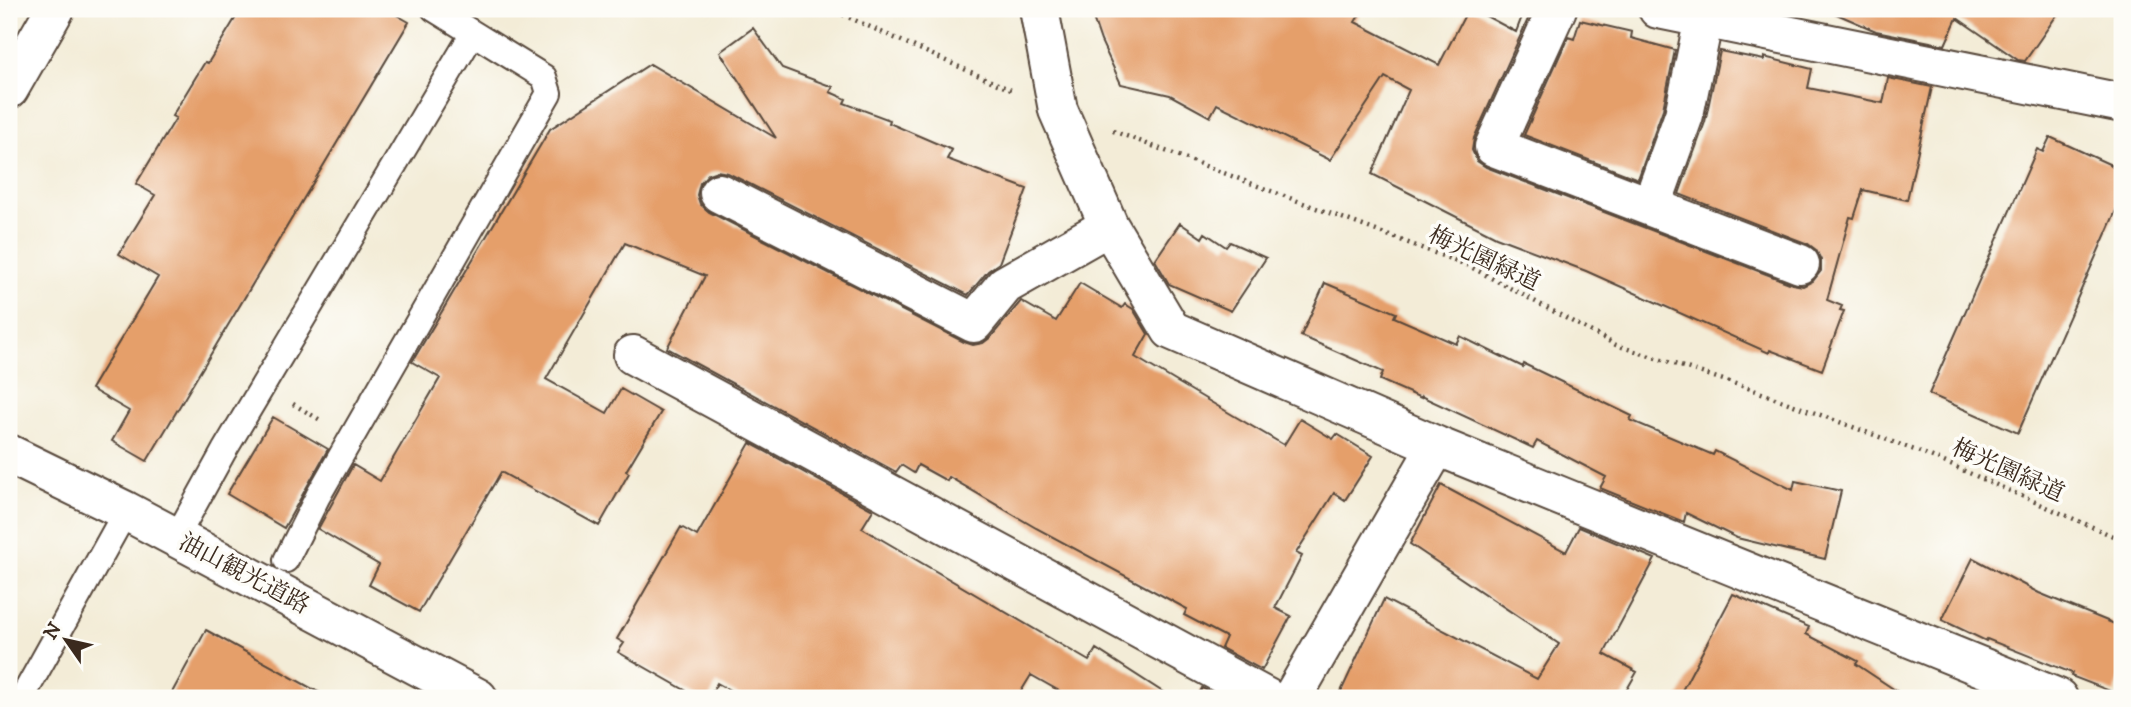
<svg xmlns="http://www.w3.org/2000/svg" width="2131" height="707" font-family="'IM FELL DW Pica','Noto Serif JP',serif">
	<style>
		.building { fill: #e59f6a }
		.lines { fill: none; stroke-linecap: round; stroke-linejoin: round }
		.service-casing { stroke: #57473a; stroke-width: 28 }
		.minor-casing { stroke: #57473a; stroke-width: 42 }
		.tertiary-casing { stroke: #57473a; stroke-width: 42 }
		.path { stroke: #57473a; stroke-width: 4.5; stroke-dasharray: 2 5; stroke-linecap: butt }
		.service { stroke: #fff; stroke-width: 24 }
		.minor { stroke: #fff; stroke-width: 38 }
		.tertiary { stroke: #fff; stroke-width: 38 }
		.labels { text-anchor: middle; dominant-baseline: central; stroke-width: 7; stroke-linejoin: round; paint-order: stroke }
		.street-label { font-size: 24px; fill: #3b2a1e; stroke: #fdfcf7 }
	</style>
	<rect width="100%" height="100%" fill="#fdfcf7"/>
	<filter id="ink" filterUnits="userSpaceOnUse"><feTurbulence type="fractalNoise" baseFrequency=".0143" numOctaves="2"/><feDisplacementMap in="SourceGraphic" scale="14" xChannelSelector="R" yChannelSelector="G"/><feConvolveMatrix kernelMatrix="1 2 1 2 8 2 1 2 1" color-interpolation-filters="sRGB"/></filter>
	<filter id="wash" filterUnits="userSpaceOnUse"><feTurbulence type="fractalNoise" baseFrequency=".00686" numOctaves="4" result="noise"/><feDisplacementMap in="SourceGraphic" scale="28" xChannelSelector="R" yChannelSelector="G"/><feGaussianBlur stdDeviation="1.57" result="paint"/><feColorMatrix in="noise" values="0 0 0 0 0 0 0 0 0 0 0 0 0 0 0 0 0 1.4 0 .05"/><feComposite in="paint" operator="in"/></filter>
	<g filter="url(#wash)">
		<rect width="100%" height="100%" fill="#f3ecd7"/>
		<g id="blocks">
			<path class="building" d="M241 9H386L409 22 147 461 112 441 129 411 91 389 158 277 119 254 155 195 136 184 176 118 172 116 205 62 208 63Z
				M1090 9H1363L1355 22 1439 65 1468 9H1473L1516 32 1523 14 1529 17 1474 138 1472 150 1477 161 1486 167 1792 284 1803 286 1813 281 1821 271V260L1816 250 1808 244 1679 194 1705 122 1720 51 1764 60V57L1812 69 1808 88 1883 103 1888 78 1932 87 1907 200 1863 190 1854 218 1850 217 1827 300 1842 306 1840 310 1844 311 1822 370 1770 350 1769 353 1586 271 1496 237 1372 174 1409 90 1385 77 1330 160 1217 104 1210 117 1170 95 1121 84 1101 41Z
				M1825 9H2061L2025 61 2018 60 1957 18 1945 45 1876 31Z
				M1580 20 1632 32 1631 38 1675 50 1663 109 1638 179 1524 135 1568 37 1574 39Z
				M753 28 782 68 833 87 830 92 846 99 844 103 890 120 889 123 952 150 947 159 1027 189 999 263 988 271 968 295 728 173 717 171 708 174 700 183 697 195 700 204 709 212 964 342 973 345 983 343 991 337 1021 301 1056 321 1080 283 1122 308 1125 304 1133 309 1148 334 1135 357 1236 417 1284 445 1300 419 1333 439 1337 434 1373 456 1345 500 1334 493 1296 553 1302 556 1275 608 1291 616 1262 670 1221 648 1226 637 1184 615 1187 609 1036 528 949 477 947 481 918 465 914 473 901 465 896 472 667 348 705 276 625 243 546 379 607 413 621 389 661 412 626 471 629 473 599 526 501 472 419 612 369 585 379 565 318 529 353 465 380 481 440 378 412 362 550 129 650 64 776 138 720 52Z
				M2050 137 2122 170V197L2018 433 1929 394 2037 149 2043 152Z
				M1180 223 1202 238 1205 233 1226 247 1230 242 1266 258 1231 311 1169 284 1155 260Z
				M1325 283 1396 313 1394 317 1456 344 1460 336 1523 367 1524 364 1632 416 1630 420 1713 455 1715 451 1793 490 1795 481 1841 491 1825 559 1737 538 1686 513 1684 522 1600 488 1606 477 1537 441 1533 448 1421 396V398L1380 380 1383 372 1301 336Z
				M273 417 328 449 284 528 227 494Z
				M750 443 873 510 862 528 1089 661 1096 649 1172 698H1067L1068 696 1031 675 1017 698H744L717 683 709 698H699L618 652 624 643 617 639 681 527 697 536Z
				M1441 485 1566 552 1579 527 1655 559 1604 654 1637 672 1622 698H1338L1384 599 1537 679 1559 644 1410 544Z
				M1973 558 2039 593 2122 627V670L2115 693 2071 676 2072 673 1987 639 1986 641 1942 620Z
				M1733 594 1809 627 1806 634 1858 661 1856 664 1907 698H1678Z
				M206 630 329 698H169Z
				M1202 688 1221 698H1197Z"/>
		</g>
	</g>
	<g filter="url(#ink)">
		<use href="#blocks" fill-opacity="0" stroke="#57473a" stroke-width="2"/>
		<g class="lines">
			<g class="service-casing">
				<path id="service" d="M176 538 224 451 473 33
					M286 560 318 496 549 93 544 77 434 9
					M22 698 126 511"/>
			</g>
			<g class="minor-casing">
				<path id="minor" d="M1039 9 1058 110 1109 226 1171 330 1437 446 2058 698
					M1557 9 1494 147 1800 264
					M1658 9 2122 103
					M9 89 55 9
					M719 193 974 323 1005 285 1109 226
					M1651 207 1684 115 1704 18
					M633 355 1267 698
					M1292 698 1437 446"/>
			</g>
			<g class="tertiary-casing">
				<path id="tertiary" d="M9 454 126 511 478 698"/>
			</g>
			<path class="path" d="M830 9 1011 90
				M1113 131 1469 266 1616 345 1748 388 1928 455 2122 540
				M293 404 322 421"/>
			<use href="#service" class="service"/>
			<use href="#minor" class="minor"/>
			<use href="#tertiary" class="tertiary"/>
		</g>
	</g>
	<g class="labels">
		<g class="street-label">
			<text transform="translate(1484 259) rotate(25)">梅光園緑道</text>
			<text transform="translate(2008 471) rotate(24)">梅光園緑道</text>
			<text transform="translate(244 574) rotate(28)">油山観光道路</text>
		</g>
	</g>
	<rect width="2131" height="707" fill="none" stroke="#fdfcf7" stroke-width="35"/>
	<g transform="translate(66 640) rotate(304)" stroke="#fdfcf7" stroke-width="5" paint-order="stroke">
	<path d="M0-5L12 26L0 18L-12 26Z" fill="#3b2a1e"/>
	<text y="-10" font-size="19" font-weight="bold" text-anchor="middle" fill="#3b2a1e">N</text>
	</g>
</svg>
